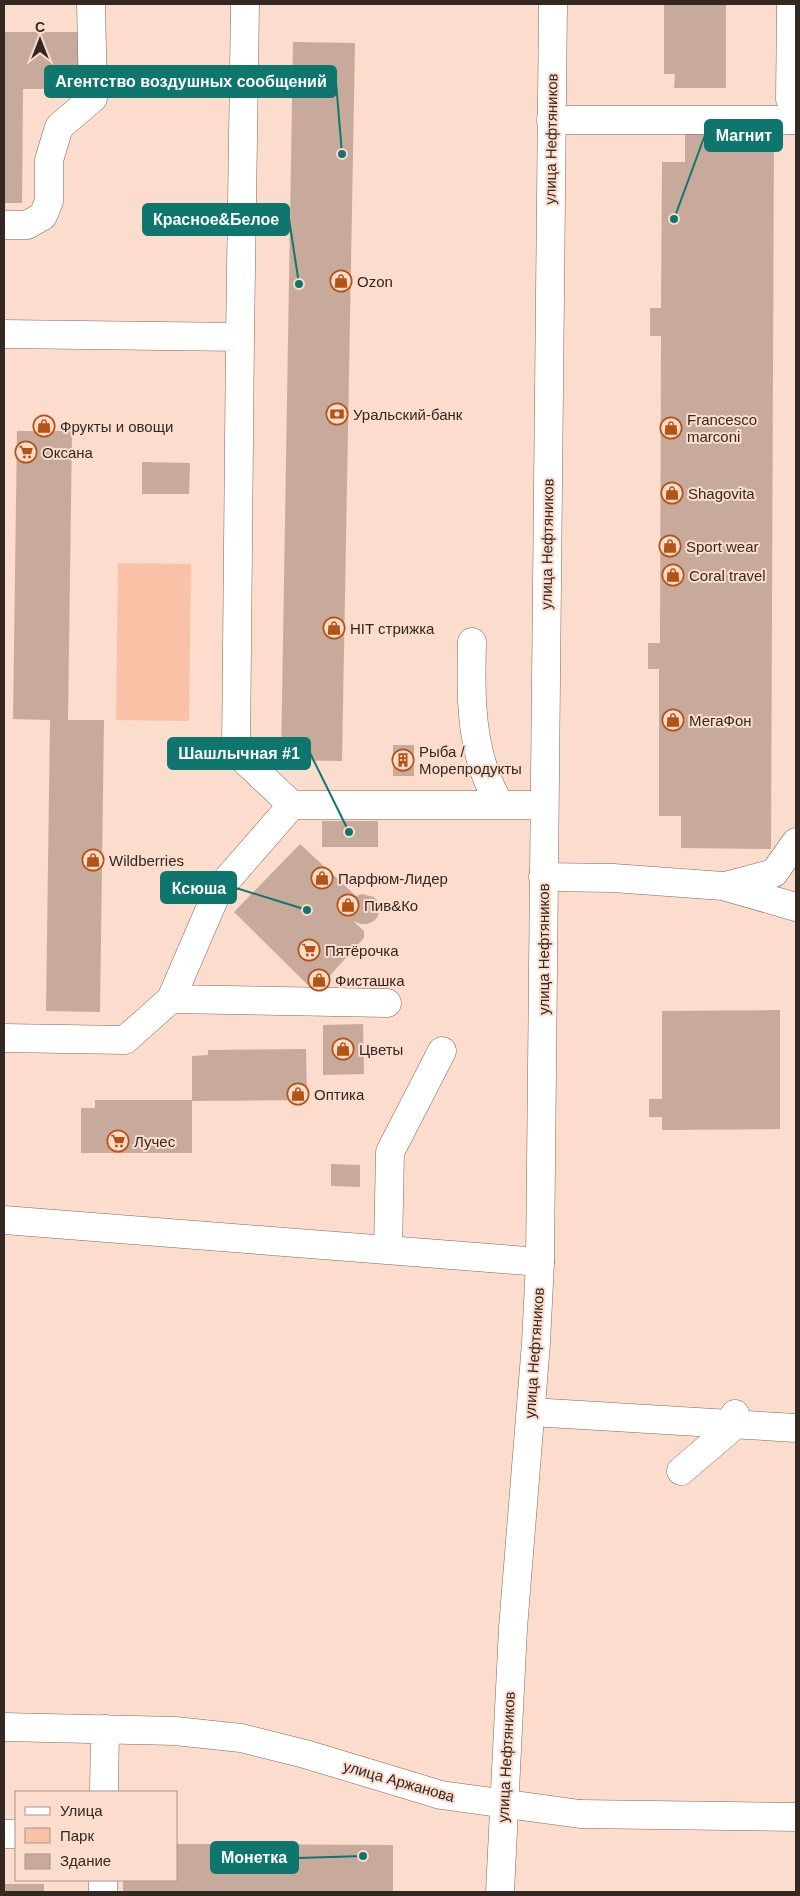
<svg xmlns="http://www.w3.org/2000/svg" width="800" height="1896" font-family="Helvetica,sans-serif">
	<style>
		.green { fill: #f9c2a7 }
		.building { fill: #c8aa9c }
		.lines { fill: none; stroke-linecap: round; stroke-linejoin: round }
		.minor-casing { stroke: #82675a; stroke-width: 29 }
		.major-casing { stroke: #82675a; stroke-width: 29 }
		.minor { stroke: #fff; stroke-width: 28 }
		.major { stroke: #fff; stroke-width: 28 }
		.labels { text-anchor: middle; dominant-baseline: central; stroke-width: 4; stroke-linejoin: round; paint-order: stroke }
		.street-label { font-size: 15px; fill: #332822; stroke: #fbdccd }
		.poi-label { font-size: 15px; fill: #332822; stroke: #fbdccd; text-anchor: start }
		.leader { fill: none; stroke: #0f766e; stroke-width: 2 }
		.callout-dot { fill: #0f766e; stroke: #fbdccd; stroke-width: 2 }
		.callout { fill: #0f766e; stroke: #0f766e; stroke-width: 2 }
		.callout-label { font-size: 16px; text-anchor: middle; font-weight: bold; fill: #fff }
	</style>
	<rect width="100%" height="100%" fill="#fbdccd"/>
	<path class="green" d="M118 563 191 564 189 721 116 720Z"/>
	<path class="building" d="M664 4H726V88H674L675 74H664Z
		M4 32H78V89H23L22 203H4Z
		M293 42 355 43 342 761 281 760Z
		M685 129H774L771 849 681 848V816H659V669H648V643H660L661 336H650V308H661L662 162H685Z
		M17 431H72L68 720H104L100 1012 46 1011 50 720 13 719Z
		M142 462 190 463 189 494H142Z
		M393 745H414V776H393Z
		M322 821H378V847H322Z
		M300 844 356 896 362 894 374 897 378 902 379 909 378 916 374 921 367 924H361L353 921 364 931V938L315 992 234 912Z
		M780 1010V1129L662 1130V1117H649V1099H662V1011Z
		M363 1024 364 1074 323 1075V1025Z
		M306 1049 307 1100 192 1101V1056L208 1055V1050Z
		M95 1100H192V1153H81V1108H95Z
		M331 1164 360 1165V1187L331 1186Z
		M176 1844 393 1845V1892H123V1880H176Z
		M4 1884H44V1892H4Z"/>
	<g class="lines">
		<g class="minor-casing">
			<path id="minor" d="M791 4 790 99 796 102
				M551 120H796
				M4 225H27L43 216 49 201V160L59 127 93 98 91 4
				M4 334 240 337 245 4
				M240 337 236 752 292 805H544
				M472 642C471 685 470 729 484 770 488 782 494 794 500 805
				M543 877 613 878 723 886 796 907
				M725 886 774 873 796 842
				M171 999 387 1003
				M4 1038 125 1040 171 999 218 890 292 805
				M4 1220 540 1262
				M388 1250 390 1152 442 1051
				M531 1412 796 1428
				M681 1471 735 1425V1414
				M4 1727 175 1731 241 1738 305 1754 441 1795 580 1814 796 1817
				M104 1792 105 1729
				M4 1834H16
				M103 1892V1880"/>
		</g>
		<g class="major-casing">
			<path id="major" d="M500 1892 513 1628 536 1343 540 1262 553 4"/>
		</g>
		<use href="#minor" class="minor"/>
		<use href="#major" class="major"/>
	</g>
	<defs>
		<g id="shop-ring" transform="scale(1.125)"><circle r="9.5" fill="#fbdccd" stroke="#b55314" stroke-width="1.5"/><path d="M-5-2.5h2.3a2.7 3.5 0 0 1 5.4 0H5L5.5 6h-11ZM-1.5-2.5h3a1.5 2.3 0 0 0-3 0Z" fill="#b55314"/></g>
		<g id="bank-ring" transform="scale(1.125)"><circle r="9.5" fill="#fbdccd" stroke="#b55314" stroke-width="1.5"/><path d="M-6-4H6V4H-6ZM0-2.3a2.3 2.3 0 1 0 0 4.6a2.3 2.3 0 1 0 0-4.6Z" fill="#b55314"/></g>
		<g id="supermarket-ring" transform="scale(1.125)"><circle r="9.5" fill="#fbdccd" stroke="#b55314" stroke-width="1.5"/><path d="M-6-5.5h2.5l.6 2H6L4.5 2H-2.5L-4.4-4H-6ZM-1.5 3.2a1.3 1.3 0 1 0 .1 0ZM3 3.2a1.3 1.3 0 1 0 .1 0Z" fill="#b55314"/></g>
		<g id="building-ring" transform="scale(1.125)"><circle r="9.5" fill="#fbdccd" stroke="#b55314" stroke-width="1.5"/><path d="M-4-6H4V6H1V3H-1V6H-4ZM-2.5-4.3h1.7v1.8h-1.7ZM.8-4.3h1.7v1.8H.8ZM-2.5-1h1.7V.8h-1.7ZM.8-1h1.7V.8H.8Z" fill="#b55314"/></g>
	</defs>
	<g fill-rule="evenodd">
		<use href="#shop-ring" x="341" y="281"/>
		<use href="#bank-ring" x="337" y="414"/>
		<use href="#shop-ring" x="44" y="426"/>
		<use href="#shop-ring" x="671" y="428"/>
		<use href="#supermarket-ring" x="26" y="452"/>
		<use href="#shop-ring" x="672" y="493"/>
		<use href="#shop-ring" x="670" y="546"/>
		<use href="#shop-ring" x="673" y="575"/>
		<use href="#shop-ring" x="334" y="628"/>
		<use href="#shop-ring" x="673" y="720"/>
		<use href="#building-ring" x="403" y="760"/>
		<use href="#shop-ring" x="93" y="860"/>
		<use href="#shop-ring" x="322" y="878"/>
		<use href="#shop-ring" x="348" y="905"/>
		<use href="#supermarket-ring" x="309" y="950"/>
		<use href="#shop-ring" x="319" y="980"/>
		<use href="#shop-ring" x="343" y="1049"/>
		<use href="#shop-ring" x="298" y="1094"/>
		<use href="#supermarket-ring" x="118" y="1141"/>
	</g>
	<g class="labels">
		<g class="street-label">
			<text transform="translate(551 139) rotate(-89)">улица Нефтяников</text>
			<text transform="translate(547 544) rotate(-89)">улица Нефтяников</text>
			<text transform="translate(543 949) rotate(-90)">улица Нефтяников</text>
			<text transform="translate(534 1353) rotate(-86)">улица Нефтяников</text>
			<text transform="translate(506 1757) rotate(-87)">улица Нефтяников</text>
			<text transform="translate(399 1781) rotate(16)">улица Аржанова</text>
		</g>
		<g class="poi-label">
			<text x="357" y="281">Ozon</text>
			<text x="353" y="414">Уральский-банк</text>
			<text x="687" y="419">Francesco<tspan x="687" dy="17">marconi</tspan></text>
			<text x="60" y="426">Фрукты и овощи</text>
			<text x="42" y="452">Оксана</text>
			<text x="688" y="493">Shagovita</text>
			<text x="686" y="546">Sport wear</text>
			<text x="689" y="575">Coral travel</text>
			<text x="350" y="628">HIT стрижка</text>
			<text x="689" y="720">МегаФон</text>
			<text x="419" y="751">Рыба /<tspan x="419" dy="17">Морепродукты</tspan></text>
			<text x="109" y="860">Wildberries</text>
			<text x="338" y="878">Парфюм-Лидер</text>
			<text x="364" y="905">Пив&amp;Ко</text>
			<text x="325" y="950">Пятёрочка</text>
			<text x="335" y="980">Фисташка</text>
			<text x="359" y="1049">Цветы</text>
			<text x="314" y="1094">Оптика</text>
			<text x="134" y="1141">Лучес</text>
		</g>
	</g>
	<path class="leader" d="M342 154L336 82M674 219L705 135M299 284L289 219M349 832L310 753M307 910L236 888M363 1856L298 1858"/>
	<g class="callout-dot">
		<circle cx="342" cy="154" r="5"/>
		<circle cx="674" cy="219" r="5"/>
		<circle cx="299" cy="284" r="5"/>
		<circle cx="349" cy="832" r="5"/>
		<circle cx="307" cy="910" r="5"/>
		<circle cx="363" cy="1856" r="5"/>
	</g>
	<g class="callout">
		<rect x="45" y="66" width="291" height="31" rx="5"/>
		<rect x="705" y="120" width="77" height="31" rx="5"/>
		<rect x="143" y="204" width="146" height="31" rx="5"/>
		<rect x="168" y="738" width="142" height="31" rx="5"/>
		<rect x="161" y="872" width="75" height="31" rx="5"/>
		<rect x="211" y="1842" width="87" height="31" rx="5"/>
	</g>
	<g class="callout-label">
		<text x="191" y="87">Агентство воздушных сообщений</text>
		<text x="744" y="141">Магнит</text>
		<text x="216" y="225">Красное&amp;Белое</text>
		<text x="239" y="759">Шашлычная #1</text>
		<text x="199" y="894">Ксюша</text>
		<text x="254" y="1863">Монетка</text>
	</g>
	<rect width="800" height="1896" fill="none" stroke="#332822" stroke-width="10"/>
	<rect x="15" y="1791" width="162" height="90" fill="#fbdccd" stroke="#ab9489"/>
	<rect x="25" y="1807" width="25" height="8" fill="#ffffff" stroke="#ab9489"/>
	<text x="60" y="1816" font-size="15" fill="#332822">Улица</text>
	<rect x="25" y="1828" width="25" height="15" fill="#f9c2a7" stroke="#ab9489"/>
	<text x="60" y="1841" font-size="15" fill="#332822">Парк</text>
	<rect x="25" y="1854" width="25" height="15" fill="#c8aa9c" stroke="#ab9489"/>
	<text x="60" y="1866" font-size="15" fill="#332822">Здание</text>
	<g transform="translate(40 40)" stroke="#fbdccd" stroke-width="4" paint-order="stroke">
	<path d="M0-4L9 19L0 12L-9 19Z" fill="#332822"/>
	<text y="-8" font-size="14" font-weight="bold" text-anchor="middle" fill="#332822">С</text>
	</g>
</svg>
